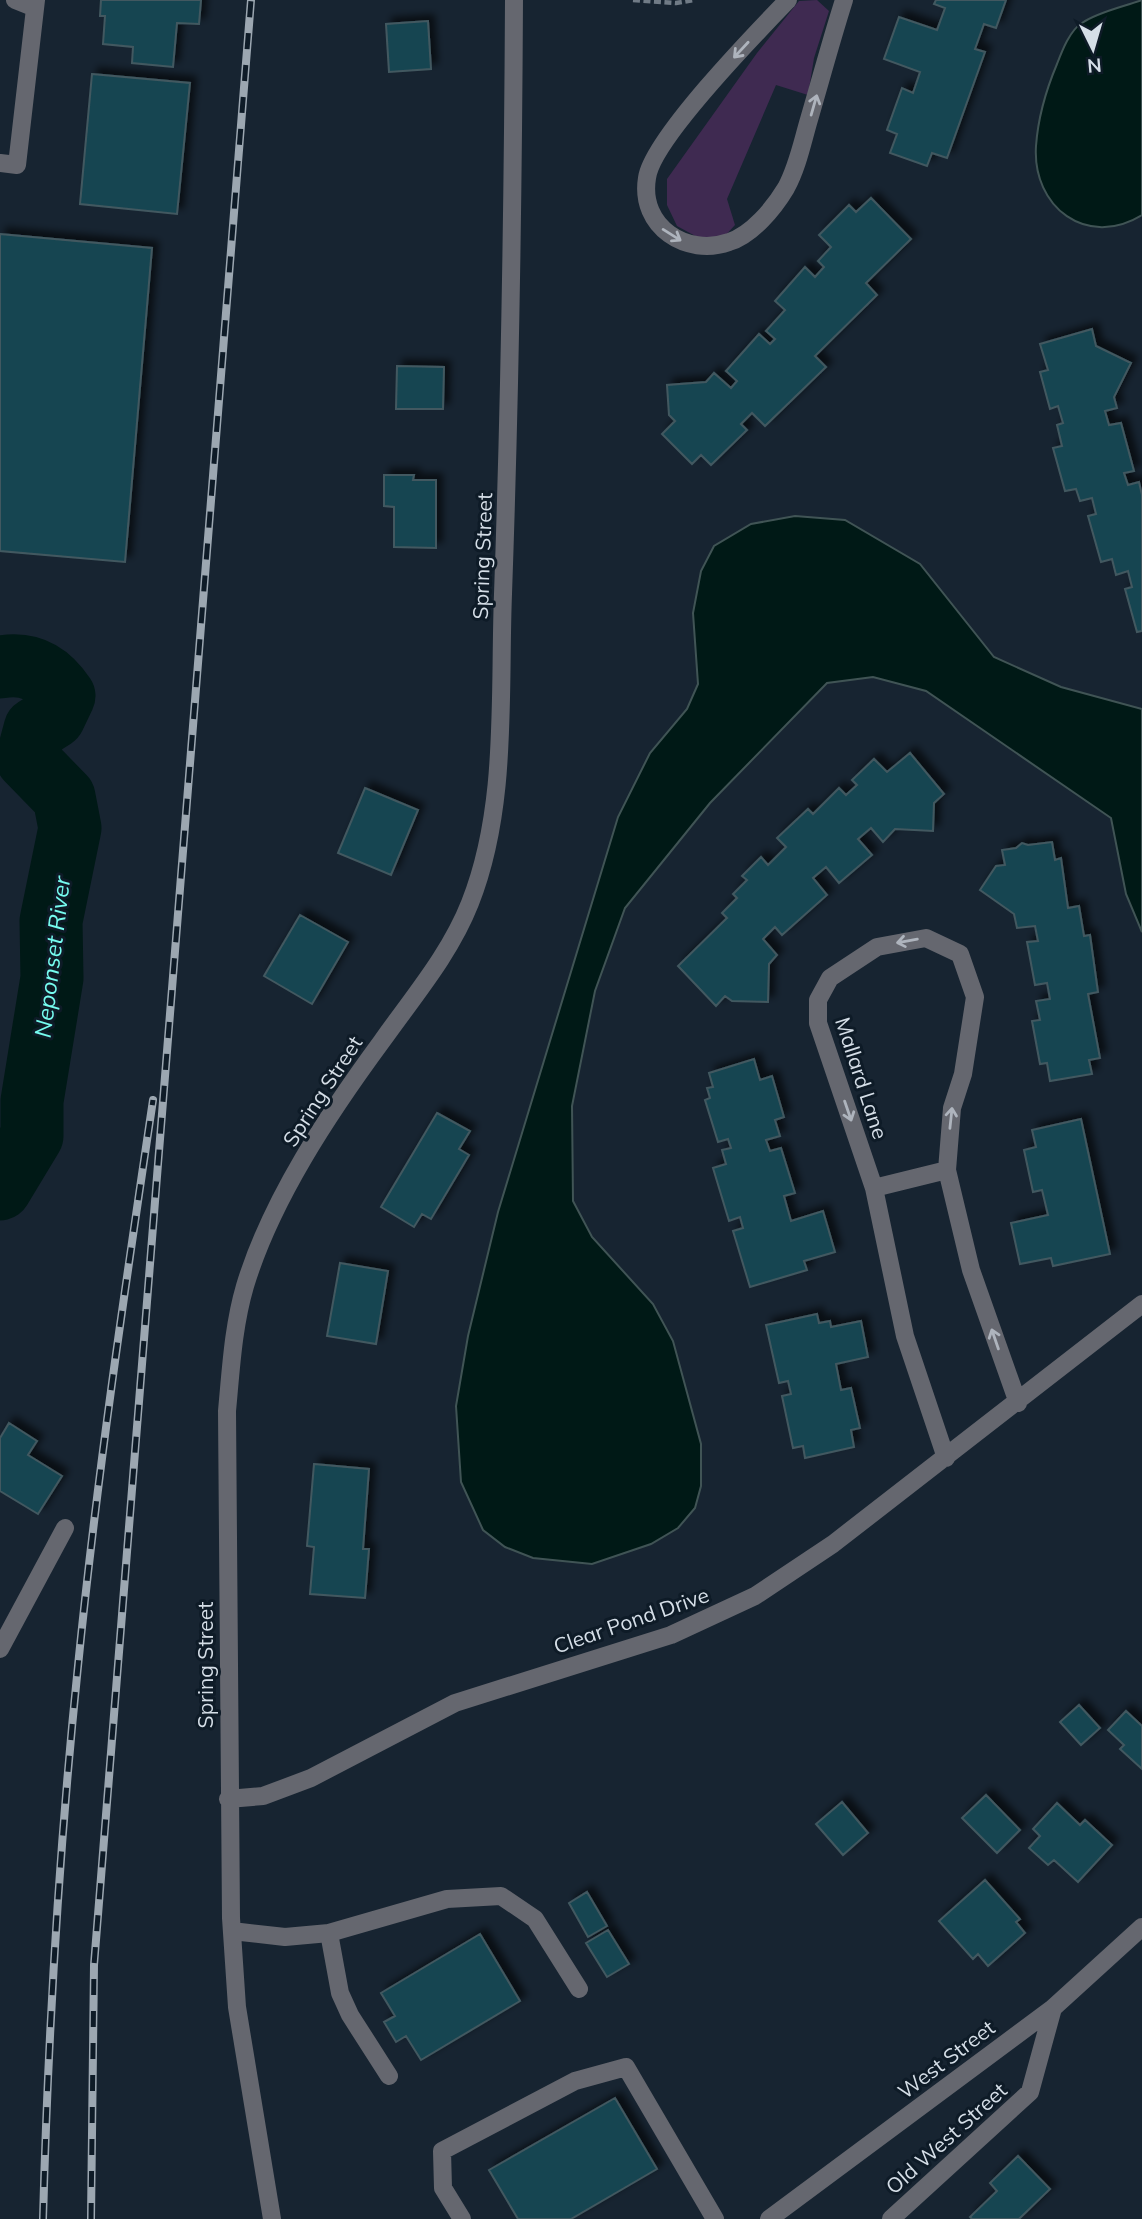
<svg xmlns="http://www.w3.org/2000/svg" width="1142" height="2219" font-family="Mulish,sans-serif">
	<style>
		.green { fill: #3f2a51 }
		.water { fill: #001916; stroke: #405455; stroke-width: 2 }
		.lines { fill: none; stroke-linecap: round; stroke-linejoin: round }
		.river { stroke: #001916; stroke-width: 63 }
		.building { fill: #174551; stroke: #425960; stroke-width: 2; filter: url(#shadow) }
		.path { stroke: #707b86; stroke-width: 4.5; stroke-dasharray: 7 3.5; stroke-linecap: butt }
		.minor { stroke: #65676f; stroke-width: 18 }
		.rail-casing { stroke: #9ca7b1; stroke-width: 8 }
		.rail { stroke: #0e1b27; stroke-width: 5; stroke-dasharray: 16; stroke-linecap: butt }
		.oneway { stroke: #aeb4bd }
		.labels { text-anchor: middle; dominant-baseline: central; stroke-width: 6; stroke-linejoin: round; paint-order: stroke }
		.street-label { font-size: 21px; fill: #d5dee7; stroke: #0e1b27 }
		.water-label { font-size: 23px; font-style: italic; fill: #76fcf0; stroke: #0e1b27 }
	</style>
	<defs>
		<filter id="shadow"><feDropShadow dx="6" dy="-6" stdDeviation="3.5" flood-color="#0009"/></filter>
	</defs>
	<rect width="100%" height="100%" fill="#172431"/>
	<path class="green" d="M817 0 829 11 814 58 808 95 776 85 727 199 735 225 723 238H699L677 226 667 205V179L757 53 799 1Z"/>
	<path class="water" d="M1142 0V215C1087 249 1032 207 1036 146 1038 118 1046 90 1057 64 1062 51 1070 30 1082 23 1098 12 1123 7 1142 0Z
		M795 516 845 520 920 564 994 657 1061 687 1142 709V932L1126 894 1111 818 926 691 873 677 827 683 710 803 625 908 595 991 572 1106 573 1201 592 1237 653 1304 673 1341 701 1444V1486L695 1508 678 1528 651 1544 592 1564 533 1558 505 1547 483 1530 461 1482 456 1406 468 1336 498 1212 618 817 650 753 687 709 698 684 693 613 701 571 714 546 751 524Z"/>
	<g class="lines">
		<path class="river" d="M0 667C28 662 48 672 64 696L54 717 35 729 27 759 64 797 70 828 51 921 52 978 32 1101V1136L0 1189"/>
	</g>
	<path class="building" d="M101 0H201L199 24 177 23 173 67 132 63 133 47 103 44 105 16H100Z
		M936 0H1006L996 28 984 24 975 49 985 52 947 158 932 153 927 166 890 153 897 134 887 130 902 88 913 93 920 72 884 59 899 17 937 30 945 8 934 4Z
		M428 21 431 69 389 72 386 24Z
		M92 74 190 83 177 214 80 204Z
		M871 198 911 239 866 283 877 295 815 356 826 367 765 426 752 413 741 424 747 430 711 465 701 455 692 464 662 434 675 421 669 415 667 385 706 382 714 373 731 388 737 381 726 371 759 334 770 344 775 339 766 331 785 310 775 301 805 267 815 277 824 267 818 261 831 247 819 235 849 205 856 212Z
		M0 234 152 248 125 562 0 551Z
		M1092 329 1096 346 1131 363 1114 397 1117 408 1105 411 1109 425 1121 423 1134 471 1124 473 1128 485 1139 482 1142 495V631L1137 632 1125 589 1132 587 1128 571 1116 575 1112 559 1101 562 1088 516 1096 514 1092 498 1080 501 1076 489 1065 491 1053 448 1062 446 1057 425 1063 423 1058 406 1050 409 1040 372 1048 370 1040 344Z
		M397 366 444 367 443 409H396Z
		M384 475H414L413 480H436V548L394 547V507L384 506Z
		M910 753 944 794 934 803 933 831 895 829 883 842 871 828 858 839 872 855 839 883 826 867 813 878 827 895 782 935 775 927 763 939 777 955 769 964 768 1002 732 1001 725 996 716 1006 678 966 727 918 722 913 737 898 733 894 747 880 742 876 761 857 768 865 786 847 777 838 808 809 813 814 839 788 846 795 857 785 852 780 874 759 887 772Z
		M365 788 418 810 391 875 338 853Z
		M1052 842 1055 860 1061 858 1068 908 1079 906 1084 936 1090 935 1098 992 1088 994 1100 1058 1089 1060 1092 1074 1050 1081 1047 1063 1040 1064 1032 1021 1040 1020 1036 1001 1050 999 1047 983 1035 985 1027 942 1038 941 1035 926 1017 928 1014 914 980 890 996 866 1005 865 1002 850 1016 848 1022 843 1028 845Z
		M300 915 348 942 312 1004 264 976Z
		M754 1059 760 1080 772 1076 784 1117 775 1120 780 1136 766 1140 770 1151 781 1148 795 1193 784 1196 791 1221 823 1211 835 1252 804 1261 807 1270 750 1287 733 1231 743 1228 740 1217 729 1221 713 1168 726 1164 722 1150 731 1148 728 1139 718 1142 705 1100 710 1098 707 1088 713 1087 709 1073Z
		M437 1113 470 1131 459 1149 469 1155 431 1219 422 1214 414 1227 381 1207Z
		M1081 1119 1110 1254 1053 1266 1051 1258 1020 1264 1011 1223 1048 1215 1042 1190 1033 1192 1024 1150 1036 1147 1032 1130Z
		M340 1263 388 1271 376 1344 327 1336Z
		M817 1314 819 1323 830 1321 831 1327 861 1321 868 1357 836 1364 841 1390 851 1388 860 1428 851 1430 854 1447 805 1458 803 1446 793 1448 782 1396 791 1394 788 1381 779 1383 766 1325Z
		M9 1423 37 1441 28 1455 62 1476 38 1514 0 1491V1438Z
		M314 1464 369 1469 363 1549H369L365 1598 310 1594 314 1547 307 1546Z
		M1079 1705 1100 1728 1081 1745 1060 1722Z
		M1126 1711 1142 1726V1769L1120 1749 1124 1745 1108 1730Z
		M986 1795 1020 1830 997 1853 962 1818Z
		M842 1802 868 1833 843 1855 816 1824Z
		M1057 1803 1080 1825 1085 1820 1112 1845 1078 1882 1054 1860 1048 1865 1029 1848 1040 1836 1033 1829Z
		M985 1880 1020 1919 1016 1922 1025 1933 988 1966 978 1954 973 1959 939 1921Z
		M587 1892 607 1926 588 1937 569 1903Z
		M608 1930 629 1964 607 1977 586 1943Z
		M480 1934 520 2001 421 2060 406 2036 396 2042 384 2022 395 2016 381 1993Z
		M615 2098 657 2169 571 2219H518L489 2170Z
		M1018 2156 1050 2189 1019 2219H972L970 2217 997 2191 990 2183Z"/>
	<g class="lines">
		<path class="path" d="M633 0 676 3 694 0"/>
		<path class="minor" d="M15 0 35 8
			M788 0C757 32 652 140 647 178 639 227 687 257 729 242 752 235 774 208 786 188 797 168 802 144 808 123 820 82 831 41 844 0
			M0 163 17 165 36 0
			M874 1188 947 1170
			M946 1458 905 1336 874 1188 818 1023V1000L830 978 877 947 926 938 960 954 975 997 963 1074 952 1108 947 1170 971 1270 1018 1403
			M0 1649 65 1528
			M228 1799 263 1796 311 1778 455 1703 671 1635 755 1596 833 1544 1142 1304
			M232 1931 285 1937 329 1933 447 1899 501 1896 535 1919 579 1989
			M329 1933 340 1993 350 2015 389 2076
			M272 2219 237 2007 231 1918 227 1411C231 1369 233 1327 245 1286 271 1200 329 1113 382 1041 413 997 450 954 470 903 508 807 499 696 503 594 510 396 513 198 514 0
			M462 2219 443 2188 442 2151 575 2081 626 2067 715 2219
			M769 2219 1053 2008 1142 1927
			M891 2219 1030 2092 1053 2008"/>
		<g class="rail-casing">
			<path id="rail" d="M43 2219C48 2034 59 1850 78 1666 97 1476 125 1288 153 1100
				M91 2219 94 1965 251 0"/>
		</g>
		<use href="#rail" class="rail"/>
	</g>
	<defs><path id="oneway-shaft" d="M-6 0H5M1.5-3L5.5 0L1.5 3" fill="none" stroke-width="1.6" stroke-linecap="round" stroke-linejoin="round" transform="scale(1.75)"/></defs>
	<g class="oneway">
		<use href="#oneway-shaft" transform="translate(741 50) rotate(133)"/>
		<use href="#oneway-shaft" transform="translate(814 105) rotate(-74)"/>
		<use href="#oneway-shaft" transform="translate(672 235) rotate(32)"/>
		<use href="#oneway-shaft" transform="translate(907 941) rotate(170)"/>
		<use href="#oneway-shaft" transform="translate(848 1111) rotate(71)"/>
		<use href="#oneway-shaft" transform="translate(951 1118) rotate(-84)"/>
		<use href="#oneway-shaft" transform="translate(995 1339) rotate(-109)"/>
	</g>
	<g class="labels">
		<g class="street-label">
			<text transform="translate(482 556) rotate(-88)">Spring Street</text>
			<text transform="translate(862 1078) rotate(72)">Mallard Lane</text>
			<text transform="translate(322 1091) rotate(-57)">Spring Street</text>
			<text transform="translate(631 1620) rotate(-19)">Clear Pond Drive</text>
			<text transform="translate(205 1665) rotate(-90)">Spring Street</text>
			<text transform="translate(946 2059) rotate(-37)">West Street</text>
			<text transform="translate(946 2138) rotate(-42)">Old West Street</text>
		</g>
		<g class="water-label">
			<text transform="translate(52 957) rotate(-83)">Neponset River</text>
		</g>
	</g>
	<g transform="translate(1093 49) rotate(175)" stroke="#0e1b27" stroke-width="5" paint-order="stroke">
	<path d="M0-5L12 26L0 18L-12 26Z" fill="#d5dee7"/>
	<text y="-10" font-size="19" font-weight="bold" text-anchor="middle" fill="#d5dee7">N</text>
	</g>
</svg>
